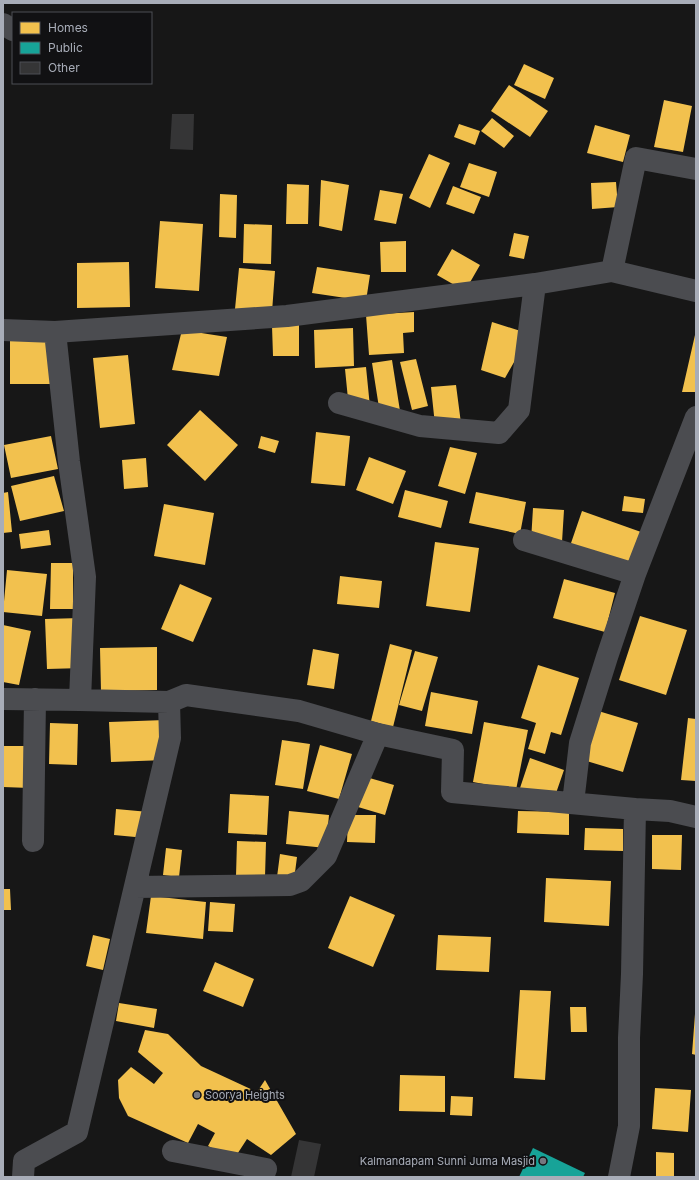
<svg xmlns="http://www.w3.org/2000/svg" width="699" height="1180" font-family="Inter,sans-serif">
	<style>
		.homes { fill: #f2c14e }
		.public { fill: #17a398 }
		.building { fill: #353536 }
		.lines { fill: none; stroke-linecap: round; stroke-linejoin: round }
		.minor { stroke: #4b4c50; stroke-width: 22 }
		.poi-dot { fill: #757880; stroke: #111113; stroke-width: 1.5 }
		.labels { text-anchor: middle; dominant-baseline: central; stroke-width: 4; stroke-linejoin: round; paint-order: stroke }
		.poi-label { font-size: 11px; fill: #a8adb8; stroke: #111113; text-anchor: start }
	</style>
	<rect width="100%" height="100%" fill="#171717"/>
	<path class="homes" d="M524 64 554 78 545 99 514 85Z
		M509 85 548 111 530 137 491 111Z
		M664 100 692 106 683 152 654 147Z
		M492 118 514 136 504 148 481 131Z
		M459 124 480 131 475 145 454 137Z
		M595 125 630 135 623 162 587 153Z
		M429 154 450 163 430 208 409 198Z
		M469 163 497 172 489 197 460 187Z
		M321 180 349 185 342 231 319 226Z
		M616 182 618 207 592 209 591 183Z
		M287 184 309 185 308 224H286Z
		M453 186 481 197 474 214 446 204Z
		M380 190 403 194 396 224 374 220Z
		M220 194 237 195 236 238 219 237Z
		M160 221 203 224 199 291 155 288Z
		M244 224 272 225 271 264 243 263Z
		M514 233 529 236 524 259 509 256Z
		M406 241V272H381L380 242Z
		M452 249 480 265 465 291 437 275Z
		M129 262 130 307 77 308V263Z
		M317 267 370 275 366 301 312 293Z
		M239 268 275 271 272 312 235 309Z
		M414 312V332L403 333 404 353 369 355 366 315Z
		M492 322 530 334 505 378 481 370Z
		M299 325V356H273L272 326Z
		M353 328 354 366 315 368 314 330Z
		M182 330 227 337 219 376 172 370Z
		M695 335 696 392H682Z
		M10 341H56L55 384H10Z
		M128 355 135 424 100 428 93 358Z
		M416 359 428 406 412 410 400 362Z
		M392 360 400 411 380 414 372 363Z
		M366 367 370 407 349 409 345 369Z
		M456 385 462 431 435 425 431 387Z
		M200 410 238 445 205 481 167 445Z
		M316 432 350 436 345 486 311 483Z
		M51 436 58 469 11 478 4 445Z
		M261 436 279 441 275 453 258 448Z
		M450 447 477 453 465 494 438 486Z
		M369 457 406 471 393 504 356 490Z
		M146 458 148 487 124 489 122 460Z
		M54 476 64 511 20 521 11 486Z
		M405 490 448 501 441 528 398 517Z
		M8 492 12 532 3 533V493Z
		M476 492 526 502 520 534 469 523Z
		M624 496 645 499 643 513 622 511Z
		M164 504 214 513 205 565 154 556Z
		M533 508 564 510 562 542 531 541Z
		M582 511 641 532 629 567 570 546Z
		M49 530 51 545 21 549 19 534Z
		M435 542 479 548 470 612 426 606Z
		M51 563H73V609H50Z
		M7 570 47 574 42 616 3 612Z
		M340 576 382 581 379 608 337 604Z
		M564 579 615 593 605 632 553 618Z
		M180 584 212 598 193 642 161 629Z
		M640 616 687 630 666 695 619 680Z
		M81 618 83 668 47 669 45 619Z
		M3 625 31 631 19 685 3 682Z
		M390 644 412 650 393 727 371 721Z
		M157 647V690L101 691 100 648Z
		M313 649 339 654 334 689 307 685Z
		M415 651 438 657 422 711 399 705Z
		M538 665 579 678 561 735 551 732 545 754 528 749 536 723 521 718Z
		M431 692 478 701 472 734 425 726Z
		M595 710 638 723 623 772 580 759Z
		M688 718 696 719V781L681 780Z
		M165 720 166 760 111 762 109 722Z
		M484 722 528 730 516 790 473 782Z
		M50 723 78 724 77 765 49 764Z
		M282 740 310 744 303 789 275 785Z
		M320 745 352 754 339 799 307 791Z
		M3 746H31L30 788 3 787Z
		M530 758 564 770 554 799 520 788Z
		M366 777 394 785 385 815 358 807Z
		M230 794 269 796 267 835 228 833Z
		M116 809 149 812 146 838 114 835Z
		M289 811 329 815 326 848 286 844Z
		M518 811 569 812V835L517 833Z
		M348 815H376L375 843 347 842Z
		M585 828 623 829V851L584 850Z
		M652 835H682L681 870 652 869Z
		M237 841 266 842 265 877 236 876Z
		M166 848 182 850 179 877 163 875Z
		M280 854 297 857 294 880 277 877Z
		M546 878 611 881 609 926 544 922Z
		M3 889H10L11 910H3Z
		M151 896 206 902 203 939 146 933Z
		M350 896 395 915 373 967 328 948Z
		M210 902 235 904 233 932 208 931Z
		M93 935 110 939 103 970 86 966Z
		M438 935 491 937 489 972 436 970Z
		M215 962 254 979 243 1007 203 991Z
		M520 990 551 991 545 1080 514 1078Z
		M119 1003 157 1009 154 1028 116 1021Z
		M570 1007H586L587 1032H571Z
		M695 1014H696V1055L692 1054Z
		M145 1030 168 1034 201 1066 257 1092 265 1080 296 1134 271 1155 247 1139 234 1159 208 1146 215 1133 198 1124 188 1143 128 1116 119 1098 118 1080 131 1067 154 1084 163 1073 138 1052Z
		M400 1075 445 1076V1112L399 1111Z
		M655 1088 691 1090 688 1132 652 1129Z
		M451 1096 473 1097 472 1116 450 1115Z
		M656 1152 674 1153V1177H656Z"/>
	<path class="public" d="M533 1148 585 1173 583 1177H519Z"/>
	<path class="building" d="M172 114H194L193 150 170 149Z
		M299 1140 321 1144 314 1177H291Z"/>
	<g class="lines">
		<path class="minor" d="M3 24 13 30
			M612 271 636 158 696 169
			M3 330 55 332 69 462 85 577 80 700 3 699
			M55 332 287 316 535 284 612 271 696 291
			M339 403 420 426 499 433 519 410 535 284
			M524 540 635 574
			M169 702 186 695 299 711 378 734 453 750 452 792 635 809 632 974 629 1038V1126L619 1177
			M573 803 580 743 607 657 635 574 696 417
			M635 809 670 811 696 817
			M33 841 35 699
			M135 887 290 885 301 881 326 856 378 734
			M173 1151 266 1169 263 1177
			M23 1177 24 1161 77 1132 170 738 169 702 80 700"/>
	</g>
	<g class="poi-dot">
		<circle cx="197" cy="1095" r="4"/>
		<circle cx="543" cy="1161" r="4"/>
	</g>
	<g class="labels">
		<g class="poi-label">
			<text x="205" y="1095">Soorya Heights</text>
			<text x="535" y="1161" text-anchor="end">Kalmandapam Sunni Juma Masjid</text>
		</g>
	</g>
	<rect width="699" height="1180" fill="none" stroke="#a8adb8" stroke-width="8"/>
	<rect x="12" y="12" width="140" height="72" fill="#111113" stroke="#4d4f55"/>
	<rect x="20" y="22" width="20" height="12" fill="#f2c14e" stroke="#4d4f55"/>
	<text x="48" y="32" font-size="12" fill="#a8adb8">Homes</text>
	<rect x="20" y="42" width="20" height="12" fill="#17a398" stroke="#4d4f55"/>
	<text x="48" y="52" font-size="12" fill="#a8adb8">Public</text>
	<rect x="20" y="62" width="20" height="12" fill="#353536" stroke="#4d4f55"/>
	<text x="48" y="72" font-size="12" fill="#a8adb8">Other</text>
</svg>
